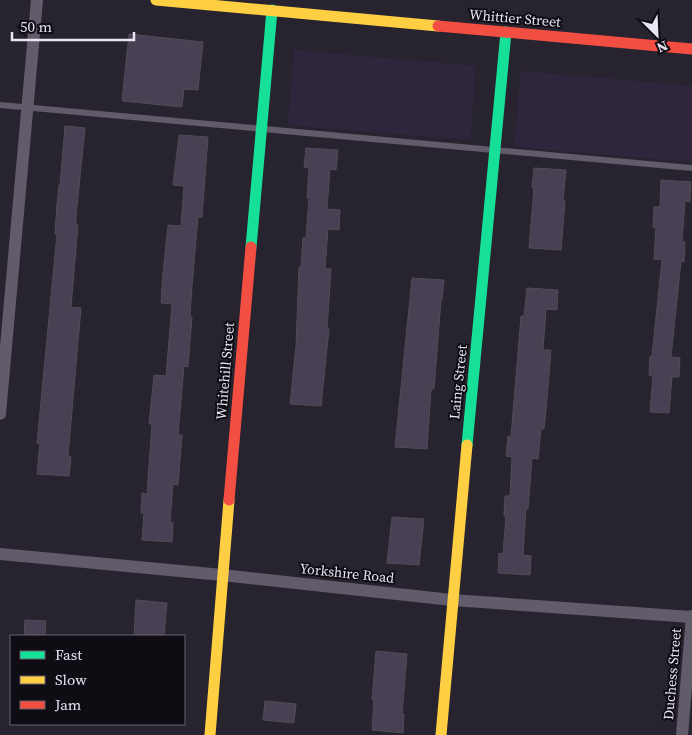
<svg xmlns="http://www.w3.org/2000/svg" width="692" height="735" font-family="'Source Serif 4',serif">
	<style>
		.built { fill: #2f263d }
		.building { fill: #494054; stroke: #504c56 }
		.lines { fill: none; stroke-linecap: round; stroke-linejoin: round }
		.lane { stroke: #625b6b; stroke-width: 6 }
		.street { stroke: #625b6b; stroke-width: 12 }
		.fast { stroke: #16e098; stroke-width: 11 }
		.slow { stroke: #ffcf43; stroke-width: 11 }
		.jam { stroke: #f24e42; stroke-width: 11 }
		.labels { text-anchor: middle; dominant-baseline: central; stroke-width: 4; stroke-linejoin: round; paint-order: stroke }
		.street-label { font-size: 14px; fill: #e8e4f1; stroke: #0f0c14 }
	</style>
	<rect width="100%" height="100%" fill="#28242f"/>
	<path class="built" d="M294 50 476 66 470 140 288 125Z
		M521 71 692 86V162L514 147Z"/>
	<path class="building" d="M129 34 203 42 198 90 184 89 182 107 122 101Z
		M65 126 85 128 76 216V225H78L71 307 81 308 68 456 71 457 69 476 37 474 40 443H37L57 234H55L57 204 59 185H60Z
		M179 135 208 137 202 217H198L192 286 190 317H192L188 367 184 366 178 435H182L178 485 173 484 170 522 173 523 172 542 142 540 144 513H141L142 493 147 494 152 424H149L154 375 166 376 172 304 161 303 163 273 168 225 181 226 184 186 173 185Z
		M306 148 338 150 336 170 330 169 327 209 340 210 339 230 328 229 325 269H331L327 329H329L321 406 290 404 296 346 299 267H301L303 238H306L309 198H307L309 168 304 167Z
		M534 168 566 170 563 201H565L561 250 529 248 534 188H532Z
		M661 180 691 182 690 202 685 201 682 242H685L684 262 681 261 671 357 680 358 679 377H672L669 413 650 412 653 376 649 375 650 356H652L662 260 654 259 656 227H653L654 207H660Z
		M412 278 444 280 442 300H441L434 389H431L427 449 395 447Z
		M527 288 558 290 557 310 546 309 543 350H551L547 399 544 429H541L538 459 532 458 528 509 526 508 523 555 531 556 530 575 498 573 499 553 503 554 506 516H504L505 496H510L512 457 506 456 508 436 511 437 521 316H524Z
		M392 517 424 519 419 565 387 563Z
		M136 600 167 603 164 636H134Z
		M25 620 46 621 45 636H24Z
		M376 651 407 654 402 714H404L403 733 372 730 374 700H372Z
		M265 701 296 704 294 723 263 720Z"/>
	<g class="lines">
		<path class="lane" d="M0 105 692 168"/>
		<path class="street" d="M0 414 37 0
			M0 554 222 575 452 600 692 617
			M682 735 692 616"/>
		<path class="fast" d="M251 247 272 10
			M467 445 506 32"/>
		<path class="slow" d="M156 0 438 26
			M210 735 229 500
			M441 735 467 445"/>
		<path class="jam" d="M438 26 692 49
			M229 500 251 247"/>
	</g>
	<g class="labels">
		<g class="street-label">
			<text transform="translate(515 18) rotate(5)">Whittier Street</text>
			<text transform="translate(225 371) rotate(-85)">Whitehill Street</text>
			<text transform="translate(458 382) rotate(-84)">Laing Street</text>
			<text transform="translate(347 573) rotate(6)">Yorkshire Road</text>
			<text transform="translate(672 674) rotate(-85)">Duchess Street</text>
		</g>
	</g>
	<rect x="10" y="635" width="175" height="90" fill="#0f0c14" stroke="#66626c"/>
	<rect x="20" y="651" width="25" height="8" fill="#16e098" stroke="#66626c"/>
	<text x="55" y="660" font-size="15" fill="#e8e4f1">Fast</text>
	<rect x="20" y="676" width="25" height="8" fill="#ffcf43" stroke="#66626c"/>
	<text x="55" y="685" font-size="15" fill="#e8e4f1">Slow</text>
	<rect x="20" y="701" width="25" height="8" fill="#f24e42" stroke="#66626c"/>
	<text x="55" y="710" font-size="15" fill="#e8e4f1">Jam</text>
	<g transform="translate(657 35) rotate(156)" stroke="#0f0c14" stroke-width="4" paint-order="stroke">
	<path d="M0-4L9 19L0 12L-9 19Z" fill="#e8e4f1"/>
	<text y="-8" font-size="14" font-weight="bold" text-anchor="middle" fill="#e8e4f1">N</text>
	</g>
	<path d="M12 32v8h122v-8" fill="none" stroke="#e8e4f1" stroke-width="2.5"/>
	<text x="20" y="32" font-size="15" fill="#e8e4f1" stroke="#0f0c14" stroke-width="4" paint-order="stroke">50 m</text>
</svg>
